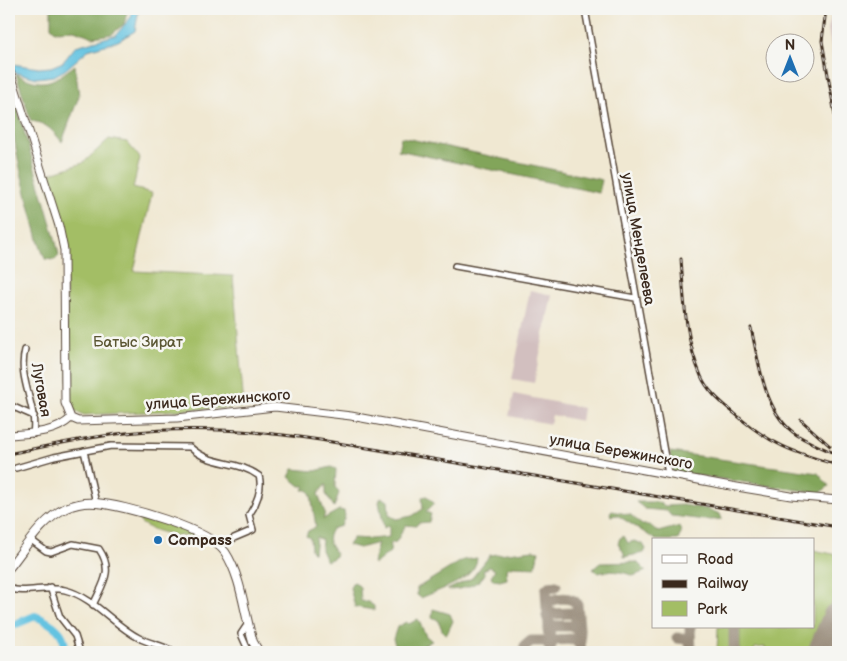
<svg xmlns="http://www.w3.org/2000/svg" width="847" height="661" font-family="'Balsamiq Sans',sans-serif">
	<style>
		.industrial { fill: #d2bfbf }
		.green { fill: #a3be65; stroke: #6f7442 }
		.forest { fill: #82a55a; stroke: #5e683c }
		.water { fill: #63c3e1; stroke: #4f7680 }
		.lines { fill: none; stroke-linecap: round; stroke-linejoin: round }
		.river { stroke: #63c3e1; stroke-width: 8 }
		.taxiway { stroke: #968978; stroke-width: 11 }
		.runway { stroke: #968978; stroke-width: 29 }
		.street-casing { stroke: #564639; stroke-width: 8 }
		.secondary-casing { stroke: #564639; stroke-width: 9 }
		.primary-casing { stroke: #564639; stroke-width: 10 }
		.street { stroke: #fff; stroke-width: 5 }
		.secondary { stroke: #fff; stroke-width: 7 }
		.primary { stroke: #fff; stroke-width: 8 }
		.rail-casing { stroke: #3b2a1e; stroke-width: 3 }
		.rail { stroke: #f6f6f2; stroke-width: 1; stroke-dasharray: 4; stroke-linecap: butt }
		.poi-dot { fill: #1f6fb2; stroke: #f6f6f2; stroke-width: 2 }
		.labels { text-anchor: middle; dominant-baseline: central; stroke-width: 5; stroke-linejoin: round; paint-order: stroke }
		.street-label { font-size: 15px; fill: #3b2a1e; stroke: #f6f6f2 }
		.park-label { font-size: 15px; fill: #5a5633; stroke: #f6f6f2 }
		.poi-label { font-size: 15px; font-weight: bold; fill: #3b2a1e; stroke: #f6f6f2; text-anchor: start }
	</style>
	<rect width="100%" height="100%" fill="#f6f6f2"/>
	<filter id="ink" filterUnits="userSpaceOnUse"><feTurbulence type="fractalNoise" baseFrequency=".02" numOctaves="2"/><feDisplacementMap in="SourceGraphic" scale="10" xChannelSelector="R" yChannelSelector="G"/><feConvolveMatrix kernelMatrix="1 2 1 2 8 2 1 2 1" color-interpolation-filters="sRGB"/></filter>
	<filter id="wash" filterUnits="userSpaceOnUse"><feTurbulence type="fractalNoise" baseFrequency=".0096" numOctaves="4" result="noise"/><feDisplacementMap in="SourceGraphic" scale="20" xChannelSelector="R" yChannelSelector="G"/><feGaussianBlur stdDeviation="1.12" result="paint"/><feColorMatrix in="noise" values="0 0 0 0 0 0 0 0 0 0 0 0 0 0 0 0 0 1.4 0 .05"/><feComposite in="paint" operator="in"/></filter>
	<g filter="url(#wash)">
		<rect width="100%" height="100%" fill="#f0e8d2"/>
		<path class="industrial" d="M833 9H838V85L828 29Z
			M530 290 552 295 534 383 512 379Z
			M514 394 583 408 581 421 552 415 550 424 509 416Z"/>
		<path class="green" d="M109 139 127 142 140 158 133 188 152 193 134 271 233 276 244 407 84 415 69 408 65 241 45 175 83 163Z
			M140 517 182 529 199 537C185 538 151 532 140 522Z
			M813 550 838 555V589L810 652H766L765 647 755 648 754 652H740V627H813Z
			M718 627H730V652H717Z"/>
		<path class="forest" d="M51 9H124L127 13 124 24 112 34 93 37 74 30 55 31 51 27Z
			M75 65 79 96 62 142C53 131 47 123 31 121L16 74C43 88 52 83 75 65Z
			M9 79 55 238 59 255 55 260 45 259 39 243C25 189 9 136 9 79Z
			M401 137 602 180 599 193 398 150Z
			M670 452 818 473 829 486 820 493 672 472Z
			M331 467 336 469 335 487 339 493 334 507 326 494V484L318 494 325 513 323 519 339 510 344 511 345 516 341 526 332 529C325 541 330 544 336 554L334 558 326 561 321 550 322 540 316 537 314 553 311 550 310 538 306 536 308 531 316 527 311 495 308 490H303L305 486H300L289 477 293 469 315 471Z
			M427 496 434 503 426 512 431 514 429 522 418 523 416 526 406 525 396 542 391 543 390 552 375 564 373 563 378 543 359 548 348 545 353 538 371 539 389 537V525L384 528 379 502 381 497 388 501 389 515 396 519 412 516 423 509 422 497Z
			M636 502H657L665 506 683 505 707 509 720 514 722 519C707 522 687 517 671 516L667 511 645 509Z
			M612 511 631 515 642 525H650L658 532 680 526 681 533 678 540H656L617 515 611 516 610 513Z
			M624 536 628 543 634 541 643 544 646 549 644 553 624 557V553L618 543 620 538Z
			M533 550 539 551 535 567 513 566 506 569 507 579 500 581 493 580 491 576 495 570 490 567 483 570 485 574C478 586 460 590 447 590L472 578 490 555Z
			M477 558C476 580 438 590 421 598L417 595V588L463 560Z
			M637 562 646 571 633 576C623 571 608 570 598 573L593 569 600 563Z
			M355 582 360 587 361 601 368 602 374 606V610L355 607 350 588 352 583Z
			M433 609 450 614 453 621 447 634 443 632 438 620 432 617Z
			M418 619 426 636 432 641 410 652H394L396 647 393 639 397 627 406 622 409 624Z"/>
		<path class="water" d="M130 9H139L135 31 118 41 88 50 65 70 54 76 37 78 9 71V65L12 64 39 68 51 67 63 62 76 46 116 35 132 16Z"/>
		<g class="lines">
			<path class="river" d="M9 627 35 616C52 623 68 633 64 652"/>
			<path class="taxiway" d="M547 609 546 590 549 587 556 586
				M547 616 548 619 552 614 572 613 578 620
				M690 627 691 652
				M734 627V652
				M548 631 549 633 550 628 555 626H573L579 632
				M677 638 686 639 690 643
				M524 652 525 646 531 641H546L550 647 554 640 574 639 580 645
				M550 652 548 604C554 597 571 596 577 604L581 652"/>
			<path class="runway" d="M822 652 837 617"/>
		</g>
	</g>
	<g filter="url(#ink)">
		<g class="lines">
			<g class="street-casing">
				<path id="street" d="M585 9 668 474
					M455 266 635 298
					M25 350C17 379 38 406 33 434
					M9 405 34 416
					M84 451 96 503
					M16 468 54 457 111 446 190 447C211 467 236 459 259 476 263 488 256 505 249 515L253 530 234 538 221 547
					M31 540 46 551 51 552 73 544 99 549C114 571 103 583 93 605
					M50 587 60 617 75 636 80 652
					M9 588C24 595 46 585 65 590 94 597 113 625 139 638 150 644 163 645 174 652
					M247 625 241 634 249 652"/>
			</g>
			<g class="secondary-casing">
				<path id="secondary" d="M9 68 59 226 64 250 65 403 71 418 78 421 177 418 275 407 351 416 731 486 791 496 838 500
					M9 435C31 433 54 434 71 418"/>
			</g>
			<g class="primary-casing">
				<path id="primary" d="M9 568C25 548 42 519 66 508 75 504 86 502 96 503 124 505 209 529 225 552 242 578 244 613 253 642L259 652"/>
			</g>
			<use href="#street" class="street"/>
			<use href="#secondary" class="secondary"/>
			<use href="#primary" class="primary"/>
			<g class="rail-casing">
				<path id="rail" d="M826 9 822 41 838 132
					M681 259C684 298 685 340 701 376 708 392 721 402 734 413 769 444 794 453 838 465
					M751 328C759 362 764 414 797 435 810 443 825 449 838 455
					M801 420 830 446
					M9 454C47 446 86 437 126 433 191 426 255 430 320 440L838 527"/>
			</g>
			<use href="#rail" class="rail"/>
		</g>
	</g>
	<circle class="poi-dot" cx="158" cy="540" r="5"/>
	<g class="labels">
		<g class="street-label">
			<text transform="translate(638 239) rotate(80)">улица Менделеева</text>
			<text transform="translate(41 390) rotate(80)">Луговая</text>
			<text transform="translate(218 400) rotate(-4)">улица Бережинского</text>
			<text transform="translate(621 452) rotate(10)">улица Бережинского</text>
		</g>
		<g class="park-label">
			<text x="138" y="342">Батыс Зират</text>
		</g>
		<g class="poi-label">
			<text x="168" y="540">Compass</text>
		</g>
	</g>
	<rect width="847" height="661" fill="none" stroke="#f6f6f2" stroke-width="30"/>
	<rect x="652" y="538" width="162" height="90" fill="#f6f6f2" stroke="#aba49d"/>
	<rect x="662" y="555" width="25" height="8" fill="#ffffff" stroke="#aba49d"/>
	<text x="697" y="564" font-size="15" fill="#3b2a1e">Road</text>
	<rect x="662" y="580" width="25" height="8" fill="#3b2a1e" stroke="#aba49d"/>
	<text x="697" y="588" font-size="15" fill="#3b2a1e">Railway</text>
	<rect x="662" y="601" width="25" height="15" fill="#a3be65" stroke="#aba49d"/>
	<text x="697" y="614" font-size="15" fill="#3b2a1e">Park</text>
	<g transform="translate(790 58)"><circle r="24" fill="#f6f6f2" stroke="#aba49d"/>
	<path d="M0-4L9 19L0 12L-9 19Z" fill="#1f6fb2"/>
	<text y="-8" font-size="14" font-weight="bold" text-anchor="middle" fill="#3b2a1e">N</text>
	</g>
</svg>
